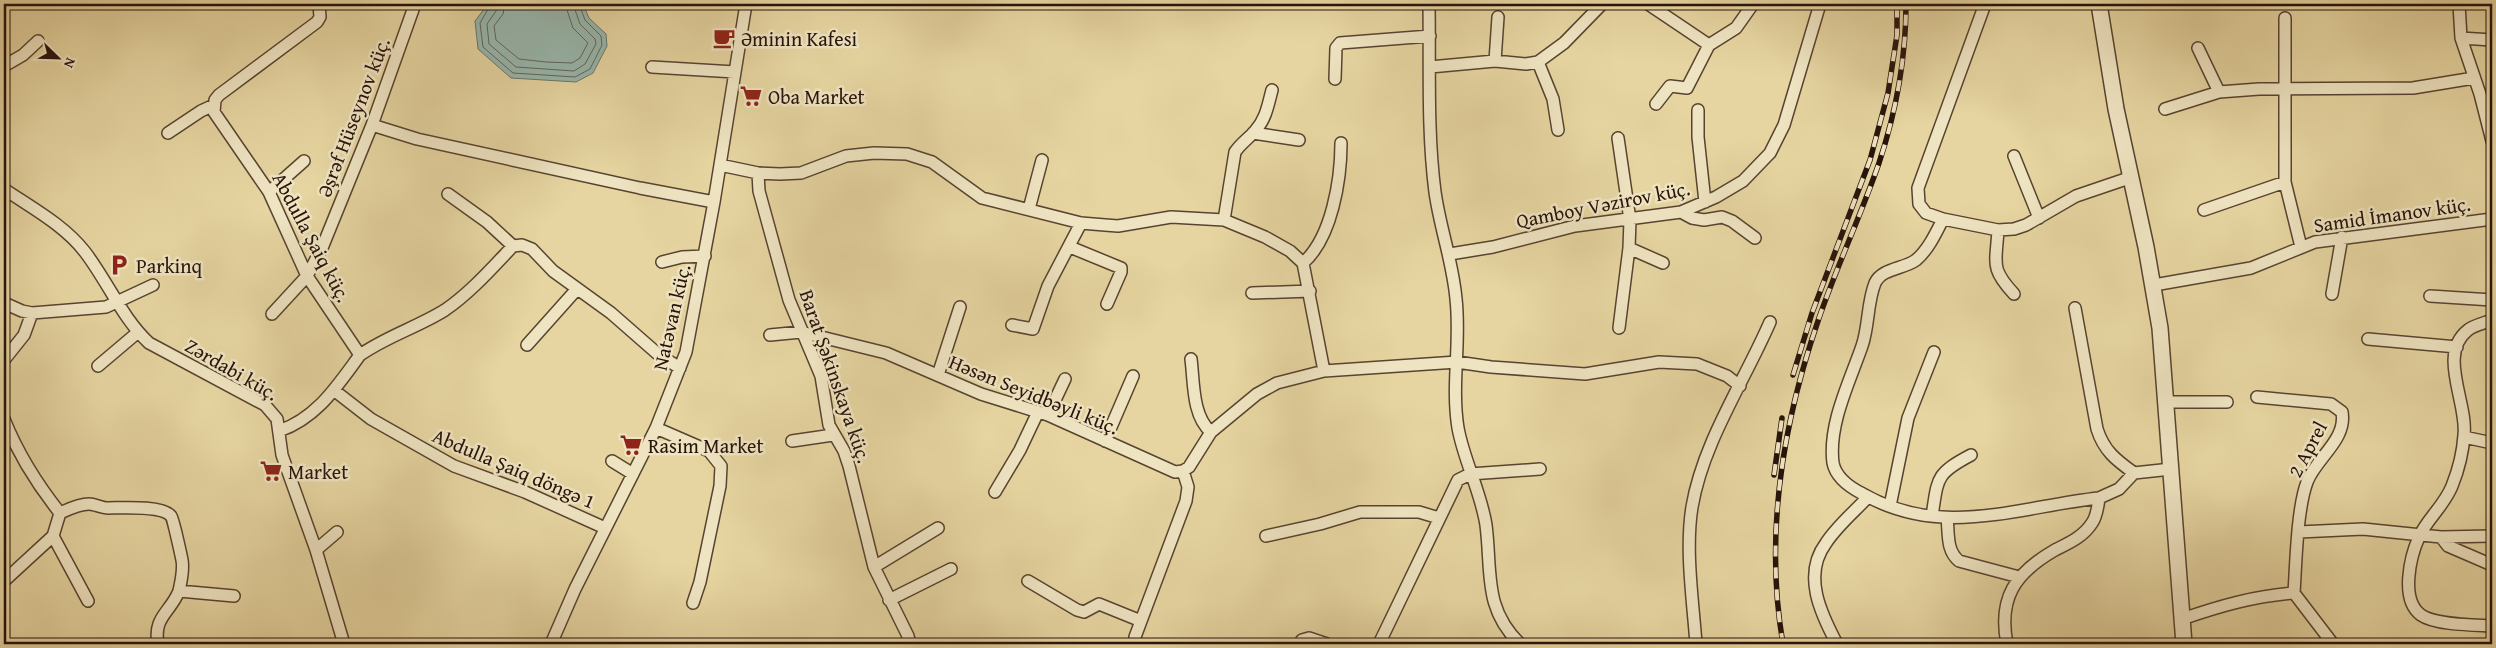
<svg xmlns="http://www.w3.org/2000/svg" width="2496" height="648" font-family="'Gentium Book Plus',serif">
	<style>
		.water { fill: #98b7ad; stroke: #6b756c }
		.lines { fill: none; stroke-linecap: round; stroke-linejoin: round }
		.shore { stroke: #60655c; stroke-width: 1 }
		.minor-casing { stroke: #574430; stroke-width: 14 }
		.tertiary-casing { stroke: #574430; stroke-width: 18 }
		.minor { stroke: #efe4c2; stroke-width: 11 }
		.tertiary { stroke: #efe4c2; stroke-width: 15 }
		.rail-casing { stroke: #27130a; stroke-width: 5.5 }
		.rail { stroke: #efe4c2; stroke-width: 4; stroke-dasharray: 11; stroke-linecap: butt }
		.labels { text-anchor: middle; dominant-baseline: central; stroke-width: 5; stroke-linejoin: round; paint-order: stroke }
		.poi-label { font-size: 20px; fill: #27130a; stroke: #efe4c2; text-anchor: start }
		.street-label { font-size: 20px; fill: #27130a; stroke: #efe4c2 }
	</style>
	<rect width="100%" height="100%" fill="#e6d5a1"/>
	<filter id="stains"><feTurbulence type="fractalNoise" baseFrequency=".004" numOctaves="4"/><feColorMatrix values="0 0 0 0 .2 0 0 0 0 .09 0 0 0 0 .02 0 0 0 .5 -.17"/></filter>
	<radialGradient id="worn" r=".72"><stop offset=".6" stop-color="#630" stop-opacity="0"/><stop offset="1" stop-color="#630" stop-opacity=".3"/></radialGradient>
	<path class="water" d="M488 4H583L589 18 606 34 607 46 593 73 576 82 511 78 478 49 475 21Z"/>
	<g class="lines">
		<path class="shore" d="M491 4 480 23 483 47 513 73 575 77 590 69 602 45 601 36 585 20 579 4
			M497 4 496 11 487 24 489 44 516 67 574 71 585 64 596 44 595 39 580 24 573 4
			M505 4 503 14 494 26 496 40 519 59 546 62 572 63 580 58 588 43 573 28 565 4"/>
		<g class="minor-casing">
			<path id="minor" d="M319 4 320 17 317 22 219 95 215 100 214 112 269 192 307 276 360 355C387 336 418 327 445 310 470 293 492 268 513 246L522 245 532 249 553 271 611 313 659 355 680 368
				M1429 4C1430 66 1427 130 1435 192 1440 228 1453 263 1456 299 1461 342 1451 385 1458 428 1464 461 1481 492 1486 525 1492 572 1483 608 1520 644
				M1648 4 1709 45 1687 88 1670 86 1656 104
				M1985 4 1918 188 1919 204 1926 213 1943 219 1998 230 2014 229 2026 225 2076 196 2129 178
				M2459 4 2461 38 2480 94 2492 141
				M2285 18V182L2301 247
				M2461 38 2492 40
				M1709 45 1736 28 1753 4
				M2198 48 2219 92
				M1495 61 1498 17
				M1538 62 1553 99 1558 130
				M4 66 23 55 38 41
				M652 67 735 72
				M1430 67 1495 61 1526 64 1538 62 1564 43 1602 4
				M1335 79 1336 48 1340 43 1430 36
				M2165 109 2219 92 2259 89 2413 88 2474 78
				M1698 110V137L1705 202
				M372 125 417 139 640 188 714 202
				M168 133 201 111 214 105
				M1253 133 1299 140
				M1618 138 1630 220 1629 248 1619 328
				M2014 156 2039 218
				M720 165 758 173 780 174 801 173 846 156 874 153 907 154 932 162 982 198 1081 223 1105 225 1118 226 1171 217 1224 220 1265 237 1290 251 1303 263 1324 371
				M758 173 759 191 789 300 821 376 829 425 844 451 849 466 874 567 908 636 910 644
				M4 189C32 208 64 225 85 252 108 282 122 318 149 343L265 405 277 419 282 455 316 550 344 644
				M269 192 304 161
				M448 194 487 222 513 246
				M1029 209 1042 160
				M2204 210 2285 182
				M1681 212 1692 218 1704 220 1722 217 1732 221 1755 238
				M1943 219C1936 233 1928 250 1916 260 1904 269 1882 268 1875 283 1867 303 1869 326 1862 346 1850 381 1828 424 1833 463 1836 478 1851 488 1863 494 1942 539 2017 507 2099 498
				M1224 220 1235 152C1241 143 1248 139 1255 131 1266 119 1268 105 1272 90
				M1998 230C1996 264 1990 268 2014 294
				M1070 247 1121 268V272L1107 304
				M1629 248 1663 263
				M1450 254 1493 247 1575 226 1681 212 1716 197 1743 181 1770 153 1784 125 1820 4
				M662 262 682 257 705 256
				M1303 263C1332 238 1341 179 1341 143
				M2154 285 2251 268 2315 242 2492 219
				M1252 293 1310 291
				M2332 294 2342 237
				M2430 296 2492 300
				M4 303 22 311 32 313 106 307 153 285
				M2075 308 2097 429C2104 451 2116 460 2134 473
				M272 314 307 276 322 248 372 125 415 4
				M2492 320C2485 323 2474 325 2468 330 2437 354 2468 403 2464 435 2463 451 2458 471 2452 486 2444 506 2427 519 2419 537 2410 557 2400 600 2421 615 2435 625 2475 625 2492 626
				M1012 325 1033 329 1048 286 1081 223
				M770 335 801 332 886 353 981 394 1048 415 1175 472 1183 471 1189 467 1211 432 1257 394 1277 383 1324 371 1457 362 1491 367 1585 374 1659 362 1697 364 1727 376 1740 386
				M2368 339 2457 347
				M527 345 577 289
				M1191 359C1194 382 1192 416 1211 432
				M4 360 24 335 32 313
				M98 366 137 333
				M938 375 960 307
				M335 391 371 419 454 466 525 492 605 528
				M2257 397 2331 404 2342 412C2347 440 2316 458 2307 482 2297 509 2296 562 2294 593
				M2168 402H2227
				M1048 415 1065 379
				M4 419C18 454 37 484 60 513
				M656 428 709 451 721 466 720 486 700 582 693 603
				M279 431C317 418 337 386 360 355
				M2464 437 2492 443
				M792 441 833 435
				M1105 441 1133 376
				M612 461 633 474
				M995 492 1020 450 1038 412
				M1890 506 1908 418 1934 352
				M1932 516C1938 478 1935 474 1971 455
				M1947 518C1949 534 1946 550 1959 561L2019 577
				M2299 532 2363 529 2441 537 2492 536
				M53 536 88 601
				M1266 536 1320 524 1360 512H1419L1439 518
				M2441 537 2448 546 2492 565
				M316 550 337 532
				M874 567 938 528
				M4 581 53 536 60 513C69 509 79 504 89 504 95 504 101 508 108 508 121 508 162 505 171 516 173 518 181 555 182 560 184 570 181 581 179 591L234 596
				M1028 581 1077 610 1084 612 1099 604 1141 621
				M889 600 951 569
				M2182 619C2220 606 2254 596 2294 593L2333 644
				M1135 637 1186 501 1188 487 1183 471
				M158 644C153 617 170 613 179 591
				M551 644 575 589 656 428 686 352 714 202 746 4
				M1299 644 1302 640 1309 638 1327 644
				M1379 644 1458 480 1470 474 1540 469
				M1696 644C1693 601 1685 550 1692 507 1703 442 1744 382 1770 322
				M1837 644C1821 614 1802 575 1826 543 1837 526 1854 512 1868 497
				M2007 644C1998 598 2015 573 2055 550 2069 543 2083 537 2092 523 2097 516 2098 506 2099 498L2119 489 2134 473 2171 469"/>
		</g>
		<g class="tertiary-casing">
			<path id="tertiary" d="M2099 4 2116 109 2146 247 2160 328 2184 644"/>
		</g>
		<use href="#minor" class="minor"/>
		<use href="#tertiary" class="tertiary"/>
		<g class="rail-casing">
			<path id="rail" d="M1793 375 1812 313 1870 160 1888 93 1897 35V4
				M1774 475 1782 418
				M1783 644C1764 534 1783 422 1819 318 1837 266 1861 215 1879 163 1896 112 1906 58 1906 4"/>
		</g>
		<use href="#rail" class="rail"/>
	</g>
	<defs>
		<g id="cafe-bare" transform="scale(1.725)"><path d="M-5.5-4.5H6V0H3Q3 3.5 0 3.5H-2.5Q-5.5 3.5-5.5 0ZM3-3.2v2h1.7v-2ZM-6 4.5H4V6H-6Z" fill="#8f2418" stroke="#efe4c2" stroke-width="2.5" paint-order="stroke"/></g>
		<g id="supermarket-bare" transform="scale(1.725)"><path d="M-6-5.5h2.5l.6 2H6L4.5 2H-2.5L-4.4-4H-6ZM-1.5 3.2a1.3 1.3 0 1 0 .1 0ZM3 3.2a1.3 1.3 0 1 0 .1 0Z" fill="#8f2418" stroke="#efe4c2" stroke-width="2.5" paint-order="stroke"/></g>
		<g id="parking-bare" transform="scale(1.725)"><path d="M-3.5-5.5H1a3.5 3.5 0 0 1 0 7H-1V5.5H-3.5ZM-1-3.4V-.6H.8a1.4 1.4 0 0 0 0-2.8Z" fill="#8f2418" stroke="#efe4c2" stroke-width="2.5" paint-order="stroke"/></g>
	</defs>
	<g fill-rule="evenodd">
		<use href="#cafe-bare" x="724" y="38"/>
		<use href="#supermarket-bare" x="751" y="96"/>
		<use href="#parking-bare" x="119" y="265"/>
		<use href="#supermarket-bare" x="631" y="445"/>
		<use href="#supermarket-bare" x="271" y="471"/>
	</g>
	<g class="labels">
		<g class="poi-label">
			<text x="741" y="38">Əminin Kafesi</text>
			<text x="768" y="96">Oba Market</text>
			<text x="136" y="265">Parkinq</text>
			<text x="648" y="445">Rasim Market</text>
			<text x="288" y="471">Market</text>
		</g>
		<g class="street-label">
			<text transform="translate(353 117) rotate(-69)">Əşrəf Hüseynov küç.</text>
			<text transform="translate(1603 204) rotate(-11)">Qamboy Vəzirov küç.</text>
			<text transform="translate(2392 214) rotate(-8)">Samid İmanov küç.</text>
			<text transform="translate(312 237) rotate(62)">Abdulla Şaiq küç.</text>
			<text transform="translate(671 317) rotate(-77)">Natəvan küç.</text>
			<text transform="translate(232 369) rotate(30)">Zərdabi küç.</text>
			<text transform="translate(836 376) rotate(71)">Barat Şəkinskaya küç.</text>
			<text transform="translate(1034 394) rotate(22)">Həsən Seyidbəyli küç.</text>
			<text transform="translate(2307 449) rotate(-62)">2 Aprel</text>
			<text transform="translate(514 468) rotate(23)">Abdulla Şaiq döngə 1</text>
		</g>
	</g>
	<rect width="2496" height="648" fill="none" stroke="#e6d5a1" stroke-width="20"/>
	<rect x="5" y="5" width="2486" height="638" fill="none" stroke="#27130a" stroke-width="2.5"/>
	<rect x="10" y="10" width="2476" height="628" fill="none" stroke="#27130a"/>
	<g transform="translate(58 58) rotate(113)" stroke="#efe4c2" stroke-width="4" paint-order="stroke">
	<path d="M0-4L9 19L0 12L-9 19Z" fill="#27130a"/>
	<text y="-8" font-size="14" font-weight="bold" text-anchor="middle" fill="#27130a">N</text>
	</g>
	<rect width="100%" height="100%" filter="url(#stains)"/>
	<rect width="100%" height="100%" fill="url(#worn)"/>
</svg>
